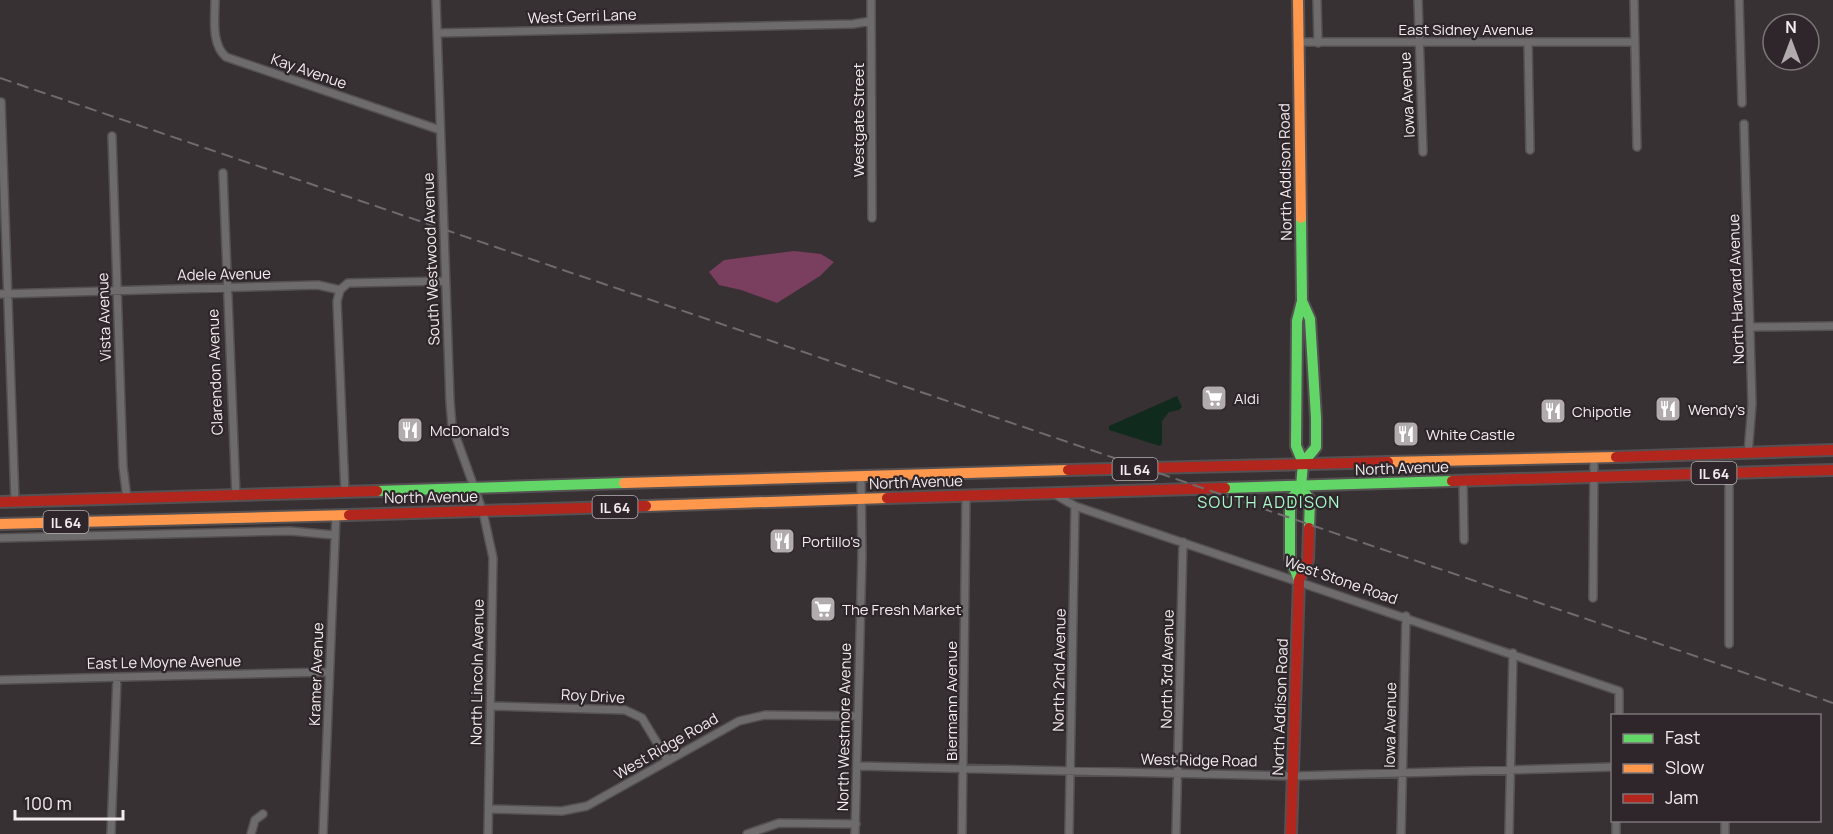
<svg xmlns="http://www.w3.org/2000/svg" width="1833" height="834" font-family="Manrope,sans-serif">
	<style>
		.green { fill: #7a3e5e }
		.water { fill: #102b1d }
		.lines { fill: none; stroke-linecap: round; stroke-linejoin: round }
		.street-casing { stroke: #555052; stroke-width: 10 }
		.fast-casing { stroke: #555052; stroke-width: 14 }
		.slow-casing { stroke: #555052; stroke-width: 14 }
		.jam-casing { stroke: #555052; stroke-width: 14 }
		.street { stroke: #6e6b6c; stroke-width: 7 }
		.fast { stroke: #63d668; stroke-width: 10 }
		.slow { stroke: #ff974d; stroke-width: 10 }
		.jam { stroke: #b3261e; stroke-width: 10 }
		.rail { stroke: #6f6b6d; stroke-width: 2; stroke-dasharray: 12 6; stroke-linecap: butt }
		.labels { text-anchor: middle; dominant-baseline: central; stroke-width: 4.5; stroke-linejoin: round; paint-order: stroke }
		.shield { fill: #2e262a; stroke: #b7b1b3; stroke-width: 1.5 }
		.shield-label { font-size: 14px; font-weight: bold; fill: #f2ecee }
		.street-label { font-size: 15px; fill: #f2ecee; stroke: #2e262a }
		.poi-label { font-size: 15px; fill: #f2ecee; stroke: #2e262a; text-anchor: start }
		.neighbourhood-label { font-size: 16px; letter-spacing: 1.5px; fill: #a9f9cb; stroke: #2e262a }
	</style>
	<rect width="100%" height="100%" fill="#373134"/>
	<path class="green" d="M794 251 821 254 834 262 820 276 777 303 741 290 719 285 709 272 724 260Z"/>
	<path class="water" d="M1177 396 1182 407 1179 410 1169 412 1162 421V444L1160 446 1109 430V426Z"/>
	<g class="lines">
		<g class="street-casing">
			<path id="street" d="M215 0C215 19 211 44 226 57L440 130
				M436 0 450 402 452 426 483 512 493 558 488 834
				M871 0 872 218
				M1317 0 1318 43
				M1418 0 1423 152
				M1634 0 1637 147
				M1739 0 1742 103
				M437 33 853 24 871 21
				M1298 42H1634
				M1528 43 1530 150
				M1 102 15 501
				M1744 124 1752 404 1748 454
				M112 136 123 467 127 498
				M223 173 236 497
				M340 290 337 301 345 493
				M0 294 318 285 340 290 348 283 445 281
				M1751 327 1833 326
				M1729 473V644
				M1463 481 1464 540
				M1054 494 1075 506 1619 691V716
				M0 538 290 531 334 535
				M1593 598 1594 457
				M0 680 329 672
				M491 706 625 710 642 718 668 761
				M857 766 1292 776 1612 767
				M489 809 562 811 587 806 739 721 765 715 858 716
				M1725 820V834
				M111 834 117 677
				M251 834 255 820 263 814
				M323 834 336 515
				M747 834 779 823 856 824
				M855 834 862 555 861 477
				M962 834 966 496
				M1069 834 1075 506
				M1176 834 1183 542
				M1401 834 1406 616
				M1509 834 1513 653
				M1616 834V820"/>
		</g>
		<g class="fast-casing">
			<path id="fast" d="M1301 218 1302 301 1297 321 1296 446 1303 463 1301 487 1310 500 1309 528
				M1302 301 1310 319 1316 418V447L1303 463
				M1225 488 1452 481
				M377 491 624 483
				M1299 580 1290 558V500L1301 487"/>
		</g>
		<g class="slow-casing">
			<path id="slow" d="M1298 0 1301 218
				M1388 462 1616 457
				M624 483 1068 470
				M646 506 887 498
				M0 524 349 515"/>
		</g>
		<g class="jam-casing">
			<path id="jam" d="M1616 457 1833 450
				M1068 470 1388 462
				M1452 481 1833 470
				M887 498 1225 488
				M0 502 377 491
				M349 515 646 506
				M1291 834 1299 580 1308 560 1309 528"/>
		</g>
		<use href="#street" class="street"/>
		<use href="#fast" class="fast"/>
		<use href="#slow" class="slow"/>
		<use href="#jam" class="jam"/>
		<path class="rail" d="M0 78 1833 703"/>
	</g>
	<defs>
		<g id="supermarket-square" transform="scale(1.35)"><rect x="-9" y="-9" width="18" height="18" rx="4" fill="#b1abad" stroke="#2e262a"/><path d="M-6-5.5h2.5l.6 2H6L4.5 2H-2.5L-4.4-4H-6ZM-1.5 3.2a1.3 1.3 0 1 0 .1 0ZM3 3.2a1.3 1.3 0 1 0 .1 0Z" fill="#fff"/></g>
		<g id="restaurant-square" transform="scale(1.35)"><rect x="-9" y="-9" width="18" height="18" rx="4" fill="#b1abad" stroke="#2e262a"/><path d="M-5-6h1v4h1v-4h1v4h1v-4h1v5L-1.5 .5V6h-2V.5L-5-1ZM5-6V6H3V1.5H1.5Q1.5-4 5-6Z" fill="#fff"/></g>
	</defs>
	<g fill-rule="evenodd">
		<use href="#supermarket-square" x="1214" y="398"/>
		<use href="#restaurant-square" x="1668" y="409"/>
		<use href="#restaurant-square" x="1553" y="411"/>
		<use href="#restaurant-square" x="410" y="430"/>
		<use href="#restaurant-square" x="1406" y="434"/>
		<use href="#restaurant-square" x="782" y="541"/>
		<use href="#supermarket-square" x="823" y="609"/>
	</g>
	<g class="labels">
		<g class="shield">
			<rect x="1112.5" y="458" width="45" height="22" rx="4.5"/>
			<rect x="1691.5" y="462" width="45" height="22" rx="4.5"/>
			<rect x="592.5" y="496" width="45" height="22" rx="4.5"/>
			<rect x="43.5" y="511" width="45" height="22" rx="4.5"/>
		</g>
		<g class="shield-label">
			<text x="1135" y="469">IL 64</text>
			<text x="1714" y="473">IL 64</text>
			<text x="615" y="507">IL 64</text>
			<text x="66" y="522">IL 64</text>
		</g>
		<g class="street-label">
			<text transform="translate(582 16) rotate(-2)">West Gerri Lane</text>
			<text x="1466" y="29">East Sidney Avenue</text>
			<text transform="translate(309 71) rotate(19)">Kay Avenue</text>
			<text transform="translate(1407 95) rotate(-93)">Iowa Avenue</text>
			<text transform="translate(858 120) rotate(-90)">Westgate Street</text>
			<text transform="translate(1285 172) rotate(-91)">North Addison Road</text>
			<text transform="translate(431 259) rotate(-92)">South Westwood Avenue</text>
			<text transform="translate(224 274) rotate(-1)">Adele Avenue</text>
			<text transform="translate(1736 289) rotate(-92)">North Harvard Avenue</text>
			<text transform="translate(104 317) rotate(-92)">Vista Avenue</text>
			<text transform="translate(215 372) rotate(-92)">Clarendon Avenue</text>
			<text transform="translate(1402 468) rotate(-2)">North Avenue</text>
			<text transform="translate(916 482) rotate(-2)">North Avenue</text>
			<text transform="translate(431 497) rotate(-1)">North Avenue</text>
			<text transform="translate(1341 580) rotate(19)">West Stone Road</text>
			<text transform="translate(164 662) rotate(-1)">East Le Moyne Avenue</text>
			<text transform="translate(1167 669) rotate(-89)">North 3rd Avenue</text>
			<text transform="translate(1059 670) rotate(-89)">North 2nd Avenue</text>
			<text transform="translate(477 672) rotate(-89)">North Lincoln Avenue</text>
			<text transform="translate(316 674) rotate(-88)">Kramer Avenue</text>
			<text transform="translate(593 696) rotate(3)">Roy Drive</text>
			<text transform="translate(951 701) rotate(-90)">Biermann Avenue</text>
			<text transform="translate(1280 707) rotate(-88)">North Addison Road</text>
			<text transform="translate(1390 725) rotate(-89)">Iowa Avenue</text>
			<text transform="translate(844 727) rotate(-89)">North Westmore Avenue</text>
			<text transform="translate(666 746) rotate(-30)">West Ridge Road</text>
			<text transform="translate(1199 760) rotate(1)">West Ridge Road</text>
		</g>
		<g class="poi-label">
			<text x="1234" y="398">Aldi</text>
			<text x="1688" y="409">Wendy's</text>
			<text x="1572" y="411">Chipotle</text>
			<text x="430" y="430">McDonald's</text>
			<text x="1426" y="434">White Castle</text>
			<text x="802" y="541">Portillo's</text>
			<text x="842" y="609">The Fresh Market</text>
		</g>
		<g class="neighbourhood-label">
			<text x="1269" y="502">SOUTH ADDISON</text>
		</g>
	</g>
	<rect x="1611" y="714" width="210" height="108" fill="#2e262a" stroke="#7c7578" stroke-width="1.5"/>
	<rect x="1623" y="734" width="30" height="9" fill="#63d668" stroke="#7c7578" stroke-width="1.5"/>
	<text x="1665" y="744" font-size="18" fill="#f2ecee">Fast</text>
	<rect x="1623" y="764" width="30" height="9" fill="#ff974d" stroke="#7c7578" stroke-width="1.5"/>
	<text x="1665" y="774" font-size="18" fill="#f2ecee">Slow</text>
	<rect x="1623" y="794" width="30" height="9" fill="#b3261e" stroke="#7c7578" stroke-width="1.5"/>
	<text x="1665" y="804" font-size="18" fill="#f2ecee">Jam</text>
	<g transform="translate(1791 42)"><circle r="28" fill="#2e262a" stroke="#7c7578" stroke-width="1.5"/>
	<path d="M0-4.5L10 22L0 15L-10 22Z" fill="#b1abad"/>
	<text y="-9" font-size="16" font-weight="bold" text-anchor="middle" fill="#f2ecee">N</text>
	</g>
	<path d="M15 810v9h108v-9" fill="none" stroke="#f2ecee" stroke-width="3"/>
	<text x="24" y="810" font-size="18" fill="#f2ecee" stroke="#2e262a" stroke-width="4.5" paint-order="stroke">100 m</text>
</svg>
